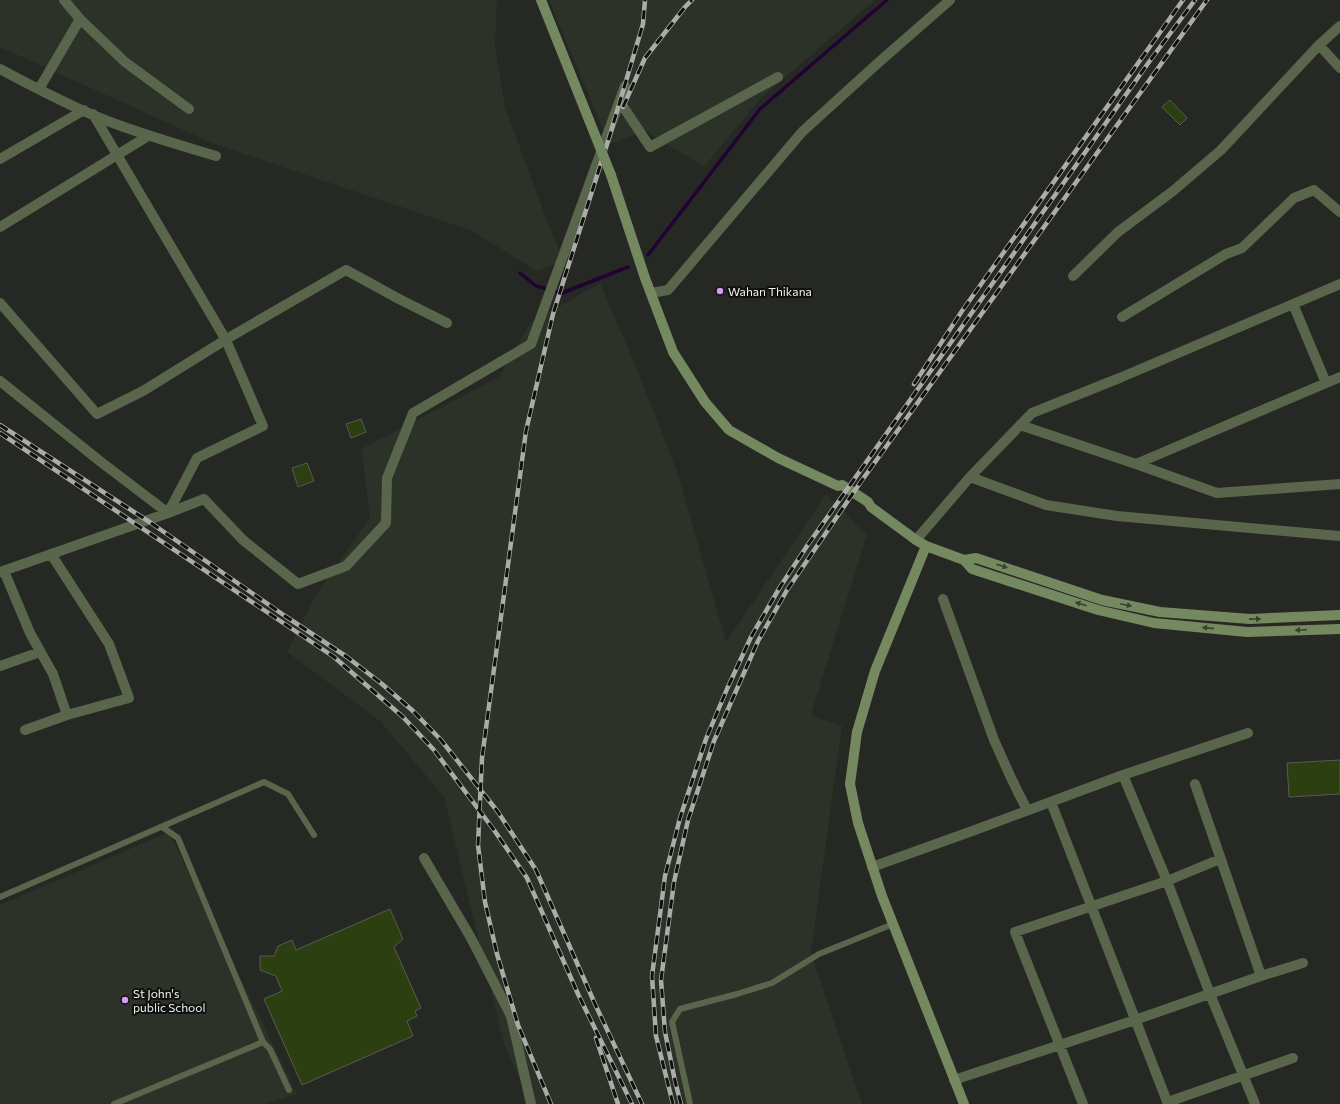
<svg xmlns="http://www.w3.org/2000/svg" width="1340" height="1104" font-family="Commissioner,sans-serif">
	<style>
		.built { fill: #2c3227 }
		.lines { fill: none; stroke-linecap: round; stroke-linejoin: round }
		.stream { stroke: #220234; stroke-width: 3.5 }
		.building { fill: #2b3f10; stroke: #585b55 }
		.service { stroke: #59664c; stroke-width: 6 }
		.minor { stroke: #59664c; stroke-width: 10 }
		.secondary { stroke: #758960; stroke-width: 10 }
		.rail-casing { stroke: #aaaca8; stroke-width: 4.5 }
		.rail { stroke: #0f100e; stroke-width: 3; stroke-dasharray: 9; stroke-linecap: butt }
		.secondary-bridge { stroke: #758960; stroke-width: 10 }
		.oneway { fill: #38402f }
		.poi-dot { fill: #d39cfc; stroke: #0f100e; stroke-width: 1.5 }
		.labels { text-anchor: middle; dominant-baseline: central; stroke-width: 4; stroke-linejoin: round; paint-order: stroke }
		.poi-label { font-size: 12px; fill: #f0f2ee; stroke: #0f100e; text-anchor: start }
	</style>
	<rect width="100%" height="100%" fill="#252823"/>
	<path class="built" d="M0 0H497L495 45 505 107 544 213 564 261 537 271 470 230 214 144 0 47Z
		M549 0H875L761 98 704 167 646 131 609 144Z
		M600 283 637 369 678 474 726 642 826 494 867 534 811 715 842 726 811 953 862 1104H531L504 1044 444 797 380 721 287 652 316 595 370 518 361 449 499 377 530 323Z
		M169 832 297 1094 265 1104H0V905Z"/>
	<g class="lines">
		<path class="stream" d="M648 255 760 109 887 0
			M520 273 536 286 562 293 628 267"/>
	</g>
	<path class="building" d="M1170 100 1187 118 1180 125 1162 107Z
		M361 419 366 432 351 438 346 424Z
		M307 463 314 481 298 487 292 468Z
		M1340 760V794L1289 797 1287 763Z
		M390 909 403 939 394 947 421 1008 415 1011 417 1016 407 1021 413 1036 302 1085 264 999 282 991 276 976 260 970V956H274L278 946 292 940 296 950Z"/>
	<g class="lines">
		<path class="service" d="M162 827 178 838 263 1042 270 1049 289 1090
			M0 897 264 782 288 794 314 835
			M114 1104 263 1042
			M690 1104 672 1022 680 1009 737 994 772 983 819 954 893 924"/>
		<path class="minor" d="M64 0 80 19 125 62 189 109
			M1319 45 1340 68
			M0 69C34 87 69 106 105 120 141 134 179 145 216 156
			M39 89 80 19
			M620 102 650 147 778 77
			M93 114 226 340 263 426 197 458 168 513
			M0 159 84 110
			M0 227 148 136
			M1073 276 1118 232 1173 191 1221 150 1319 45 1340 26
			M651 293 668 290 802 132 878 63 950 0
			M0 303 97 414 143 391 230 337 346 270 399 299 447 323
			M1293 304 1326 383
			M1122 317 1226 254 1242 248 1294 198 1314 190 1340 212
			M0 381 101 462 168 513
			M1020 425 1136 464 1340 377
			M1136 464 1217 493 1340 484
			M970 477 1046 505 1117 516 1340 536
			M916 540 970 477 1032 413 1122 377 1340 284
			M4 571 30 633 53 674 67 715
			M0 572 168 513 204 499 243 540 298 584 346 566 386 523 387 478 413 413 531 344 625 86
			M943 599 994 740 1012 780 1027 810
			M0 666 40 652
			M25 730 67 715 129 698 109 644 51 554
			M1123 775 1167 881 1210 994 1255 1104
			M1195 784 1261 976
			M1051 802 1168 1104
			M424 858 471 938 511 1016 531 1104
			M872 867 975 830 1123 775 1248 733
			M954 1080 1135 1020 1261 976 1303 963
			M1168 1102 1293 1058
			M1083 1104 1015 932 1167 881 1220 859"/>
		<path class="secondary" d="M541 0 589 120
			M611 175 645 278 673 352 705 402 729 430 778 458 838 486 842 485 868 502 871 507 916 540 926 546 964 560 972 569 1098 610 1154 623 1247 632 1340 629
			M926 546 875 671 857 732 850 784 858 823 882 896 964 1104
			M964 560 976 558 1102 600 1160 612 1250 619 1340 615"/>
		<g class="rail-casing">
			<path id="rail" d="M623 107 645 58 685 7 692 0
				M914 384 962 311 1183 0
				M0 425 151 523 285 616 347 657 382 684 413 711 441 740 498 812 536 870 595 1004 642 1104
				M0 433 334 657 403 717 434 750 494 830 527 878 578 994 632 1104
				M596 1038 618 1104
				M551 1104 518 1025 497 954 485 902 478 845 482 758 526 431 553 314 609 138 643 24 645 0
				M673 1104 656 1036 652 976 665 876 680 818 706 739 727 689 751 637 780 587 807 546 1149 62 1195 0
				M681 1104 675 1081 665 1032 661 980 674 882 688 820 714 741 758 641 787 590 860 483 1207 0"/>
		</g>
		<use href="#rail" class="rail"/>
		<path class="secondary-bridge" d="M589 120 611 175"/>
	</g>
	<defs><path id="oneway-solid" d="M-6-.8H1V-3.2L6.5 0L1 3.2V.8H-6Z"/></defs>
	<g class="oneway">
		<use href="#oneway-solid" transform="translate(1002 566) rotate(18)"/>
		<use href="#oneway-solid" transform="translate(1081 604) rotate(-162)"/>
		<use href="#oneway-solid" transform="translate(1126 605) rotate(12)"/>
		<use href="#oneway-solid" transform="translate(1255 619) rotate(-1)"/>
		<use href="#oneway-solid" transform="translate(1208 628) rotate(-174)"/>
		<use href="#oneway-solid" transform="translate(1301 630) rotate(178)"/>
	</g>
	<g class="poi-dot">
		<circle cx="720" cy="291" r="4"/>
		<circle cx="125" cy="1000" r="4"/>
	</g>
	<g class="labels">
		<g class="poi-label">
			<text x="728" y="291">Wahan Thikana</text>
			<text x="133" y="993">St John's<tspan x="133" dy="14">public School</tspan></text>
		</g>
	</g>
</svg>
